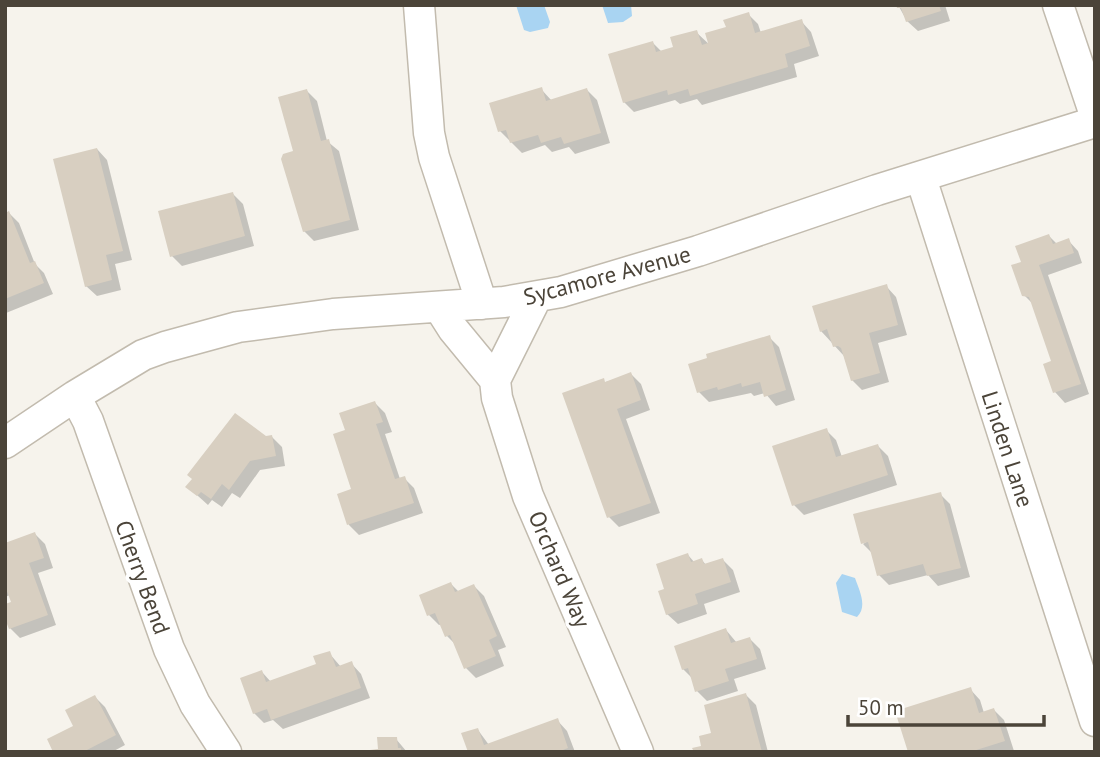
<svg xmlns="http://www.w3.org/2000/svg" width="1100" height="757" font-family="'PT Sans',sans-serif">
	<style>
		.water { fill: #a9d4f2 }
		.shadow { fill: #0003 }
		.building { fill: #d8cfc1 }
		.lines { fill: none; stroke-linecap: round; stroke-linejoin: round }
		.minor-casing { stroke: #c2bbae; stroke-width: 33 }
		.minor { stroke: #fff; stroke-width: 30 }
		.labels { text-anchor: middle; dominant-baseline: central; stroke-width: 7; stroke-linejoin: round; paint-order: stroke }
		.street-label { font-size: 23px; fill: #4b4439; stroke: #fff }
	</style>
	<rect width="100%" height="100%" fill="#f6f3ec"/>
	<path class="water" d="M516 5H544L550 22 548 28 530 32 524 30Z
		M602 5H631L632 16 623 22 608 23Z
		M842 574 855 578C859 590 868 606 857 617L842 612 836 583Z"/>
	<path class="shadow" d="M898 5H945L950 21 918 31 907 21Z
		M748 14 758 24 761 33 801 21 811 32 819 56 794 64 797 77 702 105 697 99 680 104 675 100 634 112 624 102 653 43 662 52 675 48 696 32 711 46 728 29Z
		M541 89 552 101 587 90 597 100 610 143 575 154 569 147 552 152 545 145 522 153 500 131Z
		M307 91 317 101 327 141 339 151 359 230 314 241 304 231 295 153Z
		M97 149 107 160 132 260 115 264 121 290 97 296 86 286Z
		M232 193 243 204 254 246 182 266 172 256Z
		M9 213 19 223 35 264 44 273 53 294 6 313 5 214Z
		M1049 236 1057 244 1068 240 1078 251 1082 263 1048 275 1089 394 1065 403 1055 392 1046 365 1054 362 1034 305 1024 295 1023 263Z
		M886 286 896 297 907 335 878 343 889 382 862 390 852 380 844 356 821 331Z
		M769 337 779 347 795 400 776 406 765 393 754 396 751 393 709 402 699 392Z
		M631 374 641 384 650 410 626 419 660 513 619 527 609 517 565 395Z
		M375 403 385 413 392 432 385 434 400 479 404 478 414 488 423 513 359 535 349 525 339 495 354 490 347 431Z
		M826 430 836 440 842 457 878 446 888 456 897 485 804 515 794 505Z
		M272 437 282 447 285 466 260 470 240 498 232 493 222 507 212 500 208 505 188 487 266 438Z
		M940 494 950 504 970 577 938 586 928 575 889 585 879 575 873 554 863 544Z
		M35 534 45 544 53 568 38 573 56 625 20 638 10 628 13 603 10 595 5 597V554Z
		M688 555 695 563 702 560 706 565 723 560 733 570 740 592 704 604 707 614 678 624 667 614Z
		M451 584 459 592 474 586 484 596 506 647 498 650 504 666 476 678 466 668 456 645 447 636 442 624 439 625 429 615Z
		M726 630 737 643 750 639 760 649 766 669 734 679 738 691 707 701 697 691 693 679 683 669Z
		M329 653 341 667 351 663 361 674 370 698 283 729 273 720 264 723 254 713 262 672 271 682 318 665Z
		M970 689 980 700 984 713 994 710 1004 720 1014 751 910 752Z
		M746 695 756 705 768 752H695L703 747Z
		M95 697 105 707 125 745 112 752H55Z
		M557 720 567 731 575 752H470L478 730 489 745Z
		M396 739 407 752H356L379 751Z"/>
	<path class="building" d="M896 5H939L941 11 906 22 901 8H897Z
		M749 12 755 33 802 19 810 46 785 54 788 67 690 96 688 89 668 95 667 90 623 103 608 54 653 41 656 52 673 47 670 37 697 30 702 45 708 43 705 33 726 27 723 20Z
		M542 87 546 101 587 88 601 133 564 144 561 137 541 143 538 135 510 143 506 130 498 132 489 103Z
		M307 89 321 141 329 139 350 220 303 232 281 159 283 154 293 151 278 97Z
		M97 148 123 251 106 255 112 280 85 287 53 159Z
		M233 192 245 236 170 257 158 211Z
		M9 211 30 263 35 261 44 283 5 299V213Z
		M1049 234 1053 244 1069 238 1074 253 1039 265 1081 384 1053 393 1043 364 1051 361 1029 297 1022 296 1011 265 1021 262 1015 246Z
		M887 284 898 325 869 333 880 373 851 381 841 348 838 346 833 347 827 329 820 332 812 306Z
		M770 335 786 390 764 397 760 382 742 387 741 383 718 390 717 387 697 393 688 364 707 358 706 354Z
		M631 372 641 400 617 409 651 503 607 518 562 393 604 378 605 382Z
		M375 401 383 422 376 424 395 479 405 476 414 503 347 525 337 494 351 489 333 434 345 430 339 413Z
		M235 413 266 436 272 435 276 456 250 461 229 490 222 484 211 499 201 492 197 496 185 487 192 479 187 475Z
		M827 428 836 457 878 444 888 475 792 506 772 446Z
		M941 492 961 568 927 576 923 564 877 576 868 542 861 544 853 514Z
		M35 532 44 558 29 563 48 615 9 629 5 619V604L11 602 5 586V543Z
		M688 553 691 562 702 558 704 564 723 558 731 582 695 594 698 604 666 615 658 591 664 589 656 564Z
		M451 582 455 592 474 584 497 636 489 640 496 656 464 669 450 635 445 637 435 613 427 616 419 595Z
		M726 628 731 643 750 637 757 659 725 669 729 681 695 692 688 668 682 670 674 646Z
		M330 651 336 667 352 661 361 688 271 720 267 709 253 714 240 678 262 670 266 682 316 664 313 656Z
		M971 687 979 713 994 708 1005 741 970 752H908L895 711Z
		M746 693 762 752H694L692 748 701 746 699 736 711 733 704 705Z
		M95 695 116 735 83 752H53L47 739 73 726 65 710Z
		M558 718 568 748 558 752H468L461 733 478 728 484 745Z
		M377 737H397L398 748H401V752H370V750L378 749Z"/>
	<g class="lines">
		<g class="minor-casing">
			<path id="minor" d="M419 5 429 133 434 157 482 304
				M1058 5 1095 115
				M921 178 1095 721
				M536 298 495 380 497 398 528 496 638 752
				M439 307 453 329 495 380
				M75 396 88 421 169 649 195 704 226 752
				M5 443 75 396 143 355 165 347 238 327 333 314 504 302 561 292 698 251 877 190 1095 122"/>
		</g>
		<use href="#minor" class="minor"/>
	</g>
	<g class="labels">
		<g class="street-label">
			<text transform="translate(607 275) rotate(-15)">Sycamore Avenue</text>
			<text transform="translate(1008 449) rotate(72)">Linden Lane</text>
			<text transform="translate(560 569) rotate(67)">Orchard Way</text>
			<text transform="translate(143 577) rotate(70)">Cherry Bend</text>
		</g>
	</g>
	<rect width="1100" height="757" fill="none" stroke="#4b4439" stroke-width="14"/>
	<path d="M848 715v10h196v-10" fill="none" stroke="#4b4439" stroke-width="3.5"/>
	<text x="858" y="715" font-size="21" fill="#4b4439" stroke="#ffffff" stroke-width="5" paint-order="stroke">50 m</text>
</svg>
